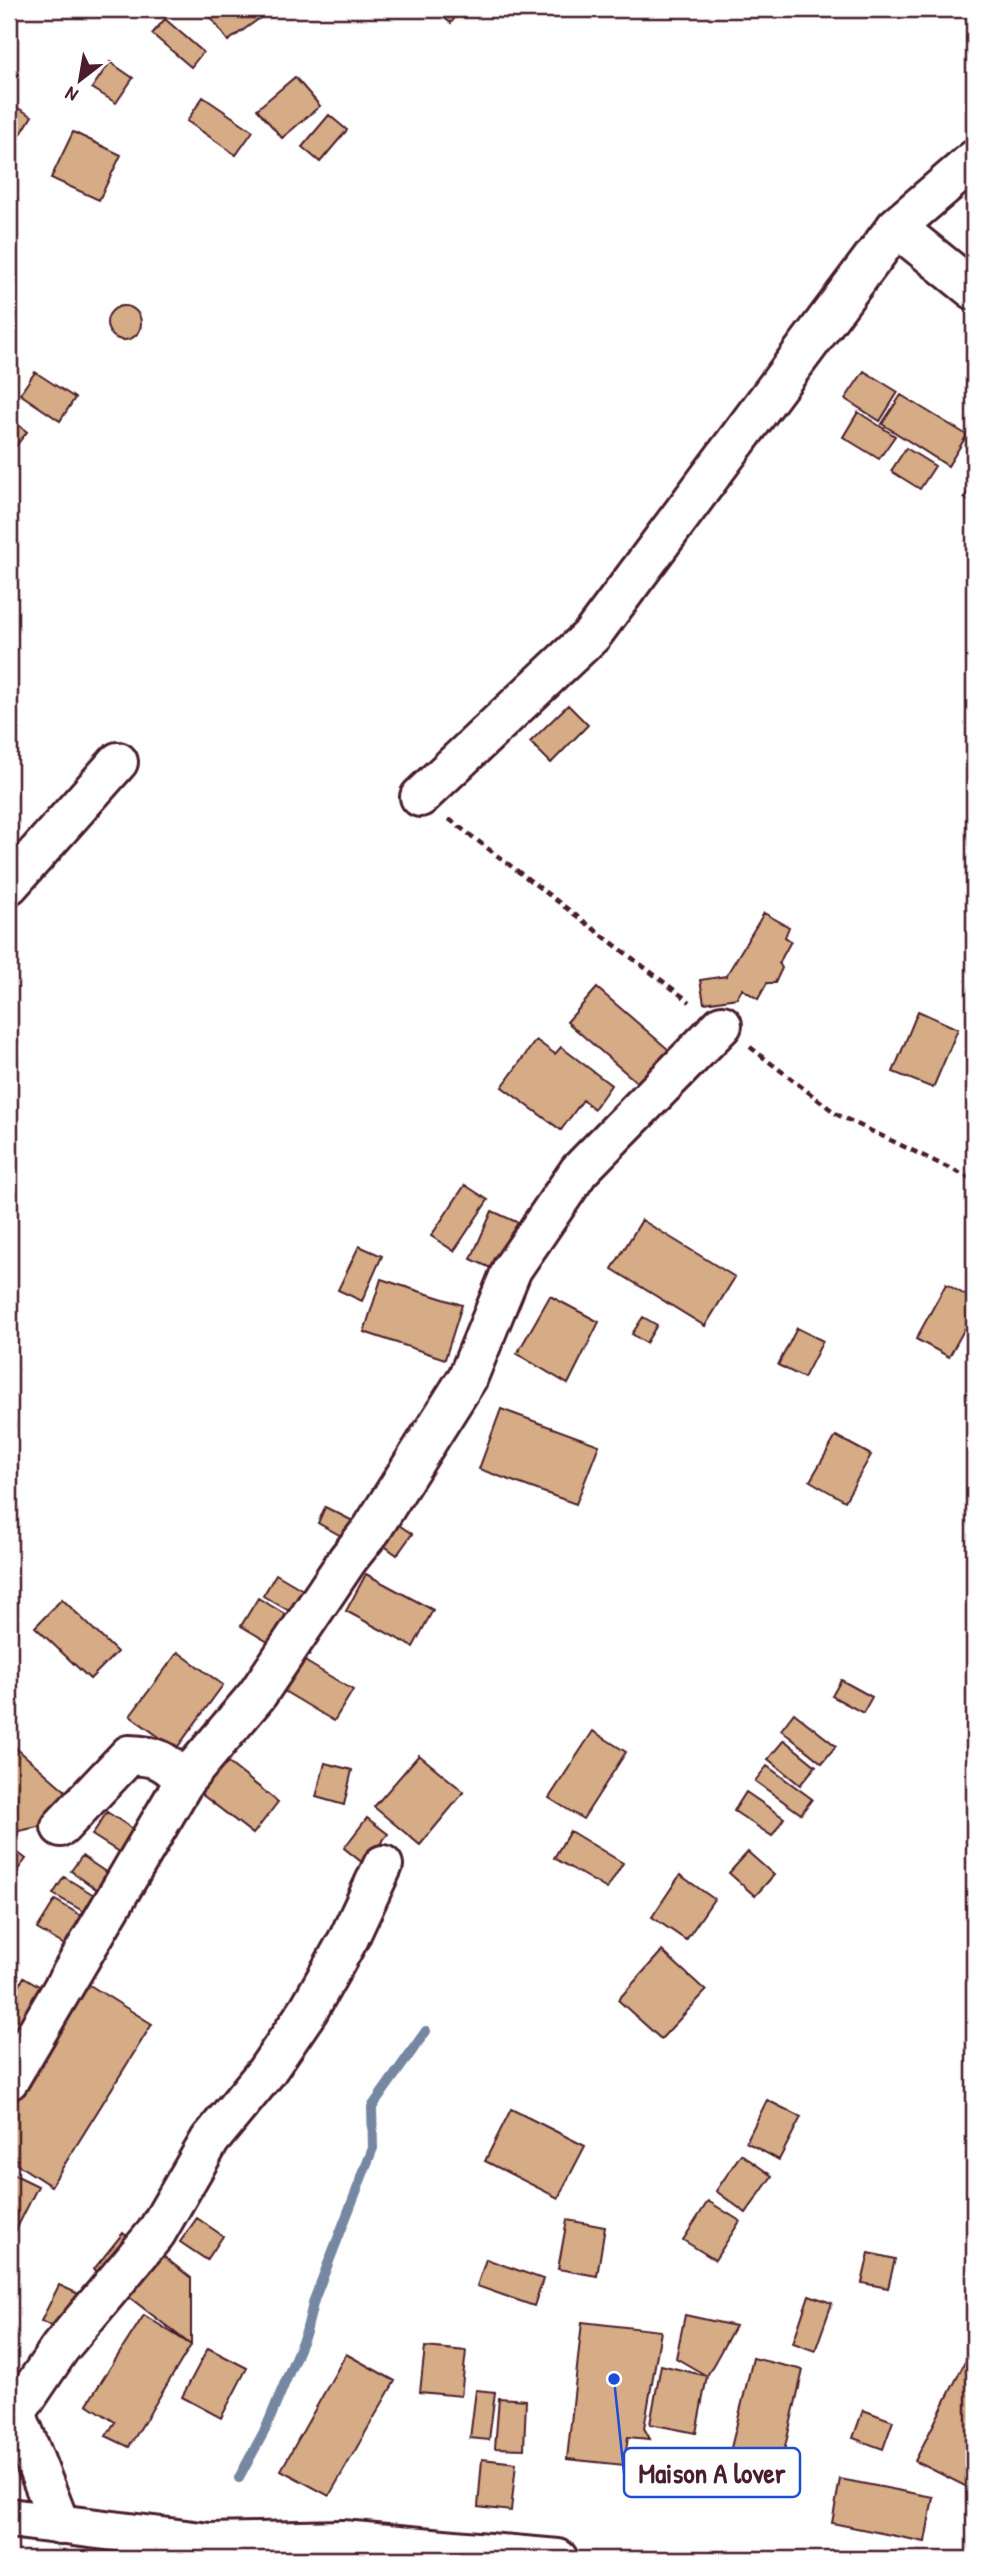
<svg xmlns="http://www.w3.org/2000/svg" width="983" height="2568" font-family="'Patrick Hand',sans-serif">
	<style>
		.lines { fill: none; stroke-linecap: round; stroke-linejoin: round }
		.stream { stroke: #7487a1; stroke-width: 10 }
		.building { fill: #d5ac86; stroke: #4a1f2b; stroke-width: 2 }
		.minor-casing { stroke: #4a1f2b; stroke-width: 44 }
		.major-casing { stroke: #4a1f2b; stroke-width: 44 }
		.path { stroke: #4a1f2b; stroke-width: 4.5; stroke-dasharray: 7 5; stroke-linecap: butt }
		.minor { stroke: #fff; stroke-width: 38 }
		.major { stroke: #fff; stroke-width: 38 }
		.leader { fill: none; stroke: #1d4ed8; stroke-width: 2.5 }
		.callout-dot { fill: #1d4ed8; stroke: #fff; stroke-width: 2.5 }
		.callout { fill: #fff; stroke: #1d4ed8; stroke-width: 2.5 }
		.callout-label { font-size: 28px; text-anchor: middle; font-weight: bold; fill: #4a1f2b }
	</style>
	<rect width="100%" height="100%" fill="#fff"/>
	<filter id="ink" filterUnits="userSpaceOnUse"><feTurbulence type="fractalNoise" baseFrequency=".0143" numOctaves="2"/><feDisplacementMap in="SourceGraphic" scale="14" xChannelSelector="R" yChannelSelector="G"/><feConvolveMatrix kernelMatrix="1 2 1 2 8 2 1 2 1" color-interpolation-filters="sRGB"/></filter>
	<g filter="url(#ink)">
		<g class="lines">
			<path class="stream" d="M239 2478 266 2428 306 2332 314 2300 373 2148 372 2107 426 2031"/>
		</g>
		<path class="building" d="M205 9H253L260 18 228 41Z
			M442 9H461L451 23 439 14Z
			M165 19 203 52 191 67 152 34Z
			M110 62 133 78 116 103 92 88Z
			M295 77 320 106 282 138 257 109Z
			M203 97 253 131 236 155 187 121Z
			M9 103 32 116 18 139 9 134Z
			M329 115 347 130 320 162 302 147Z
			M73 132 121 155 99 200 51 178Z
			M9 134 18 140 9 154Z
			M9 215 16 221 9 232Z
			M107 323a17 17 0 1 1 34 0a17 17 0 1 1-34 0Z
			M864 371 898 392 880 421 845 399Z
			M35 372 75 398 60 421 20 394Z
			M901 395 967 435 948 466 882 424Z
			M858 412 895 436 879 459 843 437Z
			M9 417 27 432 15 447 9 442Z
			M906 448 935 466 920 489 891 471Z
			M974 481V504L964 498Z
			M568 705 588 725 551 763 530 742Z
			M764 913 789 927 785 937 791 941 779 963 782 968 775 983H767L758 999 742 989 737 998 704 1003 700 980 726 976Z
			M597 988 676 1056 646 1090 567 1022Z
			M918 1011 958 1029 933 1088 893 1072Z
			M536 1040 555 1054 561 1047 611 1085 594 1109 583 1100 561 1130 502 1087Z
			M465 1185 488 1200 454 1251 431 1236Z
			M492 1211 519 1223 497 1271 471 1259Z
			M642 1220 735 1277 705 1326 612 1269Z
			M359 1246 382 1256 362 1301 338 1290Z
			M381 1279 462 1305 445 1359 364 1332Z
			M946 1284 974 1300V1312L949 1357 916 1339Z
			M550 1296 599 1322 568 1384 517 1354Z
			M643 1317 657 1325 646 1343 632 1334Z
			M797 1328 823 1341 804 1378 778 1365Z
			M501 1409 599 1445 576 1504 479 1469Z
			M836 1436 871 1455 845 1501 810 1481Z
			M325 1507 353 1521 343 1537 318 1523Z
			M393 1521 412 1534 397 1555 379 1542Z
			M276 1574 303 1590 291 1612 263 1596Z
			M366 1574 433 1610 413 1647 346 1611Z
			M258 1598 290 1617 273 1645 241 1626Z
			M62 1599 117 1652 90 1679 35 1627Z
			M178 1652 223 1685 176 1749 130 1716Z
			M303 1660 353 1690 334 1721 284 1691Z
			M841 1680 872 1697 863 1713 832 1696Z
			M794 1713 836 1746 822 1763 781 1730Z
			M593 1731 626 1752 583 1819 549 1798Z
			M784 1740 816 1766 800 1785 768 1759Z
			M9 1742 68 1793 38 1827 9 1833Z
			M419 1755 464 1792 420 1845 374 1807Z
			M225 1760 278 1802 253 1834 200 1793Z
			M325 1763 352 1770 344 1805 316 1797Z
			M767 1766 812 1799 801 1814 755 1781Z
			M746 1792 784 1818 772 1836 734 1811Z
			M107 1812 144 1836 130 1859 92 1835Z
			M367 1818 388 1834 364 1864 344 1848Z
			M570 1831 623 1863 607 1889 554 1858Z
			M9 1846 26 1859 9 1881Z
			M748 1852 774 1875 755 1896 729 1873Z
			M82 1856 110 1875 99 1891 71 1871Z
			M680 1875 714 1899 686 1940 652 1917Z
			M64 1877 106 1902 97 1919 53 1894Z
			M55 1900 92 1922 75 1951 37 1929Z
			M662 1951 706 1991 661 2039 618 2000Z
			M24 1977 51 1993 9 2056V2003Z
			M88 1984 152 2024 51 2186 9 2159V2110Z
			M767 2100 801 2117 779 2160 746 2142Z
			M511 2109 585 2146 558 2198 485 2161Z
			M741 2154 772 2176 746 2213 716 2191Z
			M9 2172 38 2186 15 2232 9 2229Z
			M708 2201 740 2221 715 2260 683 2240Z
			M197 2218 223 2236 207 2260 180 2242Z
			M567 2220 605 2227 597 2276 558 2269Z
			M123 2233 140 2247 111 2283 94 2269Z
			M153 2248 191 2278V2345L120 2290Z
			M869 2253 895 2259 888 2288 862 2283Z
			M486 2259 543 2279 534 2306 477 2286Z
			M59 2285 83 2296 65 2333 41 2321Z
			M809 2295 832 2303 815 2351 793 2343Z
			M144 2315 191 2345 129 2447 106 2436 115 2422 87 2404Z
			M685 2315 735 2326 707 2376 676 2358Z
			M582 2322 661 2331 644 2428 650 2439 628 2437 624 2465 567 2459Z
			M973 2346 974 2347 973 2490 915 2461Z
			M425 2347 466 2351 461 2396 420 2392Z
			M208 2348 247 2368 221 2418 182 2397Z
			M346 2354 395 2381 329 2496 281 2470Z
			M753 2358 803 2370 781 2464 730 2452Z
			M661 2365 707 2376 696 2433 650 2424Z
			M476 2390 495 2392 489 2440 470 2438Z
			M499 2398 526 2400 524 2449 495 2448Z
			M863 2410 893 2421 883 2449 853 2438Z
			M482 2459 516 2463 511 2511 478 2507Z
			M840 2479 933 2497 925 2542 832 2523Z"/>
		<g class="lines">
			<g class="minor-casing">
				<path id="minor" d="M896 227 974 290
					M420 797 592 635 896 227 974 160
					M9 885 118 762
					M61 1827 129 1755C158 1756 164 1760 185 1780
					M9 2080 185 1780 257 1695 348 1559 372 1529 468 1377 512 1269 579 1171 722 1025
					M60 2525 16 2413 60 2348 156 2233 210 2140 266 2072 309 2009 349 1938 383 1865"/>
			</g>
			<g class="major-casing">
				<path id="major" d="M9 2518 210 2543 342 2540 558 2559"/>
			</g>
			<path class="path" d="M449 819 690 1002
				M750 1047 838 1115 974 1180"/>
			<use href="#minor" class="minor"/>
			<use href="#major" class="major"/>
		</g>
	</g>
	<path class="leader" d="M614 2379L624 2473"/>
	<circle class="callout-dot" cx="614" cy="2379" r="7"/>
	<rect class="callout" x="624" y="2448" width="176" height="49" rx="7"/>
	<g class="callout-label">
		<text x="712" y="2483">Maison A lover</text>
	</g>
	<rect width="983" height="2568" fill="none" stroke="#fff" stroke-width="35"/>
	<rect x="18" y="18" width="948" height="2533" fill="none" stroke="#4a1f2b" stroke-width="2.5" filter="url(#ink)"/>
	<g transform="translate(80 80) rotate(211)" stroke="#ffffff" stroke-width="5" paint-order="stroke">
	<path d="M0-5L12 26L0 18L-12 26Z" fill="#4a1f2b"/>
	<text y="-10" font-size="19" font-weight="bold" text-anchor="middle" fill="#4a1f2b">N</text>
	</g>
</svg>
